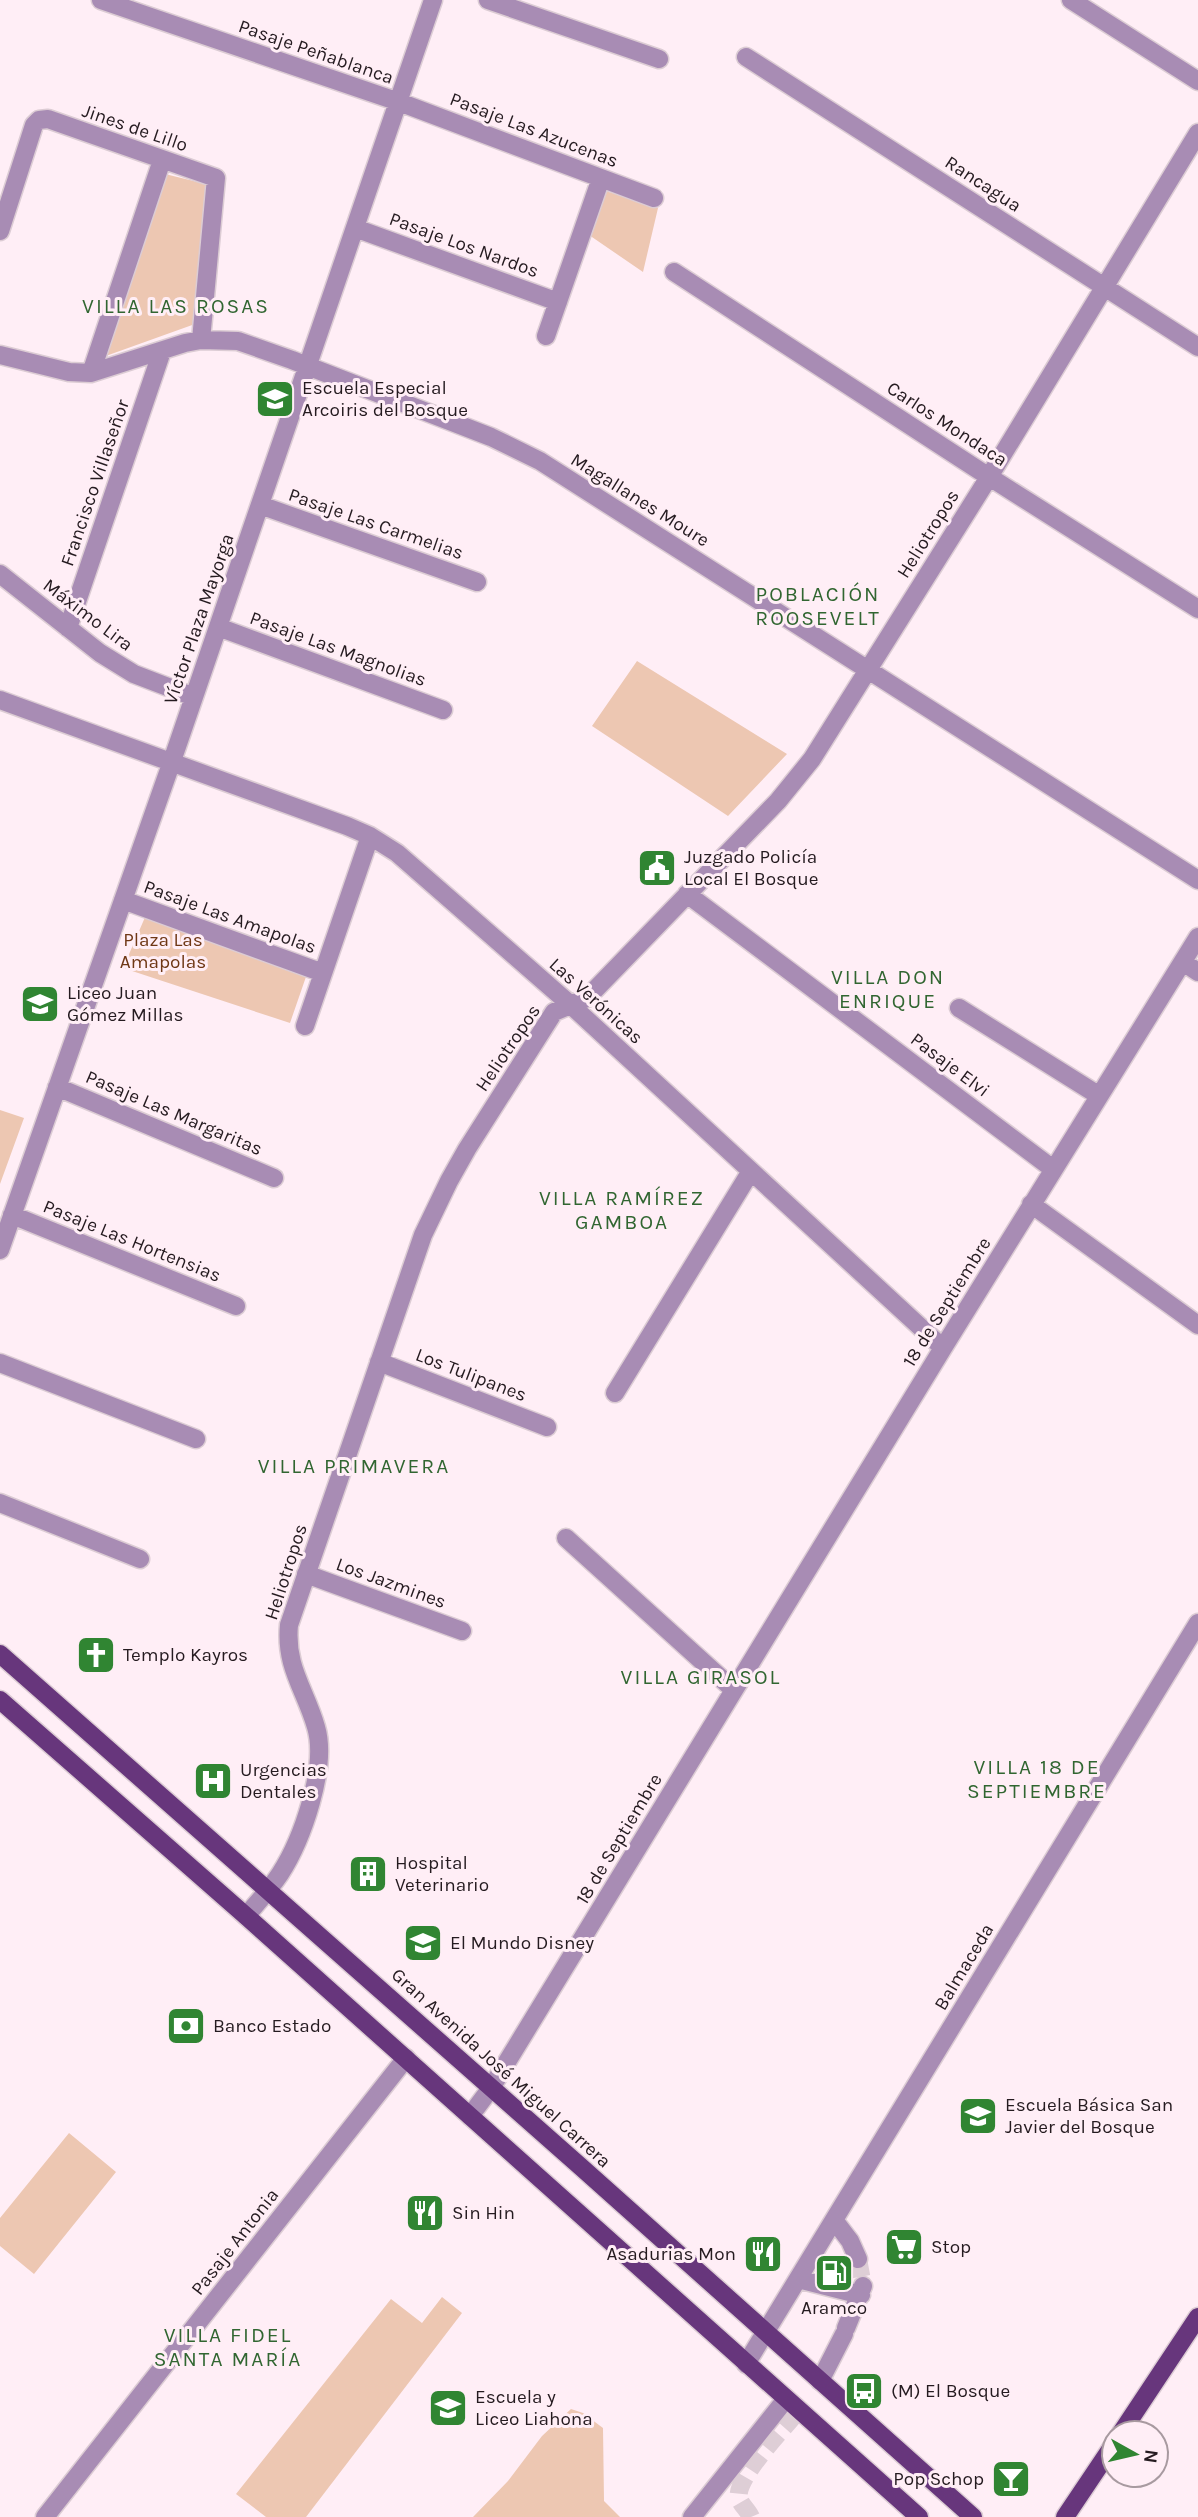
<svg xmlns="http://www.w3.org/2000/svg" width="1198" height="2517" font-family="Karla,sans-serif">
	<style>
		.green { fill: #edc7b2 }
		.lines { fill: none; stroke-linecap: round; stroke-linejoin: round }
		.minor-tunnel { stroke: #deced6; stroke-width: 18; stroke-dasharray: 18 9; stroke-linecap: butt }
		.minor-casing { stroke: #dcccd4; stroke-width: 21 }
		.major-casing { stroke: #dcccd4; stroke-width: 21 }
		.minor { stroke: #a88cb4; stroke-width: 18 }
		.major { stroke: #67367c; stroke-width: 18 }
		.labels { text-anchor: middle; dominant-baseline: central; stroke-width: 6; stroke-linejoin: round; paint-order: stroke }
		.street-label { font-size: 19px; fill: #251b20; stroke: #ffeef6 }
		.poi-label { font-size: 19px; fill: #251b20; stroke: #ffeef6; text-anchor: start }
		.park-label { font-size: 19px; fill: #6f3715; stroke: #ffeef6 }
		.neighbourhood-label { font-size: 21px; letter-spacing: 2px; fill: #316631; stroke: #ffeef6 }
	</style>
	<rect width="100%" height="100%" fill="#ffeef6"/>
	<path class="green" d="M165 174 210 185 195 324 103 357Z
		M603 190 658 208 643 272 589 235Z
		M637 661 787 754 728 816 592 726Z
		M146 915 308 971 290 1023 123 968Z
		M0 1110 24 1118 0 1184Z
		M69 2133 116 2172 34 2274 0 2246V2218Z
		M442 2297 462 2313 306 2517H266L236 2494 391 2299 422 2323Z
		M571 2409 583 2413 603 2428 604 2501 620 2517H473L508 2481 542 2436Z"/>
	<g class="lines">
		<path class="minor-tunnel" d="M858 2259 863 2286
			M751 2517C748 2510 741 2505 739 2498 734 2479 786 2426 799 2410"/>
		<g class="minor-casing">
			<path id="minor" d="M101 0 399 102 654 198
				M488 0 659 59
				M1071 0 1198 81
				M746 57 1198 347
				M355 228 558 302
				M0 231 34 125 39 120 48 119 216 178 201 340
				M674 272 980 471 1198 609
				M546 336 601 178
				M0 355 69 372 91 373 185 343 201 340 238 341 292 360 491 437 540 461 1198 880
				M91 373 162 160
				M260 505 477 582
				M0 574 100 653 134 674 194 697
				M218 627 443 710
				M68 628 162 351
				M0 700 347 826 370 836 397 853 572 1006 943 1348
				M687 894 1053 1169
				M123 900 323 973
				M1183 962 1198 972
				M959 1008 1098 1095
				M305 1026 370 836
				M57 1087 274 1178
				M1031 1204 1198 1325
				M12 1215 236 1306
				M0 1250 171 764 433 0
				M379 1362 547 1427
				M0 1363 196 1439
				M615 1393 751 1171
				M0 1503 140 1559
				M566 1538 734 1690
				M306 1574 462 1631
				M246 1916C257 1903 270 1889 280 1874 302 1840 328 1767 316 1727 305 1689 285 1667 289 1625L423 1235 449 1181 467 1149 554 1012 587 998 778 801 812 759 989 477 1198 133
				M470 2116 491 2088 943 1348 1198 937
				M834 2220 850 2241 858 2259
				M798 2279 861 2295
				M846 2328 863 2286
				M746 2364 1198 1623
				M820 2381 844 2334
				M45 2517 406 2058
				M692 2517 786 2399"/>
		</g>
		<g class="major-casing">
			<path id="major" d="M0 1654 581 2167 973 2517
				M0 1700 246 1916 919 2517
				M1121 2433 1198 2317
				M1065 2517 1114 2444"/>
		</g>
		<use href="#minor" class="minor"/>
		<use href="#major" class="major"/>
	</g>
	<defs>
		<g id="school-square" transform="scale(2.0125)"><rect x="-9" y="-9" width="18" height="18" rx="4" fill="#308532" stroke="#ffeef6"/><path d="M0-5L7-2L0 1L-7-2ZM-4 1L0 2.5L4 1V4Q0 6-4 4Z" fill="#fff"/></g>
		<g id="civic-square" transform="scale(2.0125)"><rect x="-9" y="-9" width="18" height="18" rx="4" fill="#308532" stroke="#ffeef6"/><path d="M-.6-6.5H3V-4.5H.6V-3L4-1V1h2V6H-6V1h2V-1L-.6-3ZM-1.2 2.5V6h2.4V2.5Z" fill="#fff"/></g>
		<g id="church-square" transform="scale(2.0125)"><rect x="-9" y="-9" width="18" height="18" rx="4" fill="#308532" stroke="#ffeef6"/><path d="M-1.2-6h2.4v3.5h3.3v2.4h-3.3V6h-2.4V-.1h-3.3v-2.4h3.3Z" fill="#fff"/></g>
		<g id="hospital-square" transform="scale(2.0125)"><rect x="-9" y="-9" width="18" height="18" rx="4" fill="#308532" stroke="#ffeef6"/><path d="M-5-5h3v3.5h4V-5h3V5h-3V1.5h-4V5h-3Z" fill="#fff"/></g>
		<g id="building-square" transform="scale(2.0125)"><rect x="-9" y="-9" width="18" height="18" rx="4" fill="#308532" stroke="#ffeef6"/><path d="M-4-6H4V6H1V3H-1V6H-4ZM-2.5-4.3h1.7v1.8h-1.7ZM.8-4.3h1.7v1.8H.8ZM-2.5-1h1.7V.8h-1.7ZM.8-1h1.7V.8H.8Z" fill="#fff"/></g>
		<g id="bank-square" transform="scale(2.0125)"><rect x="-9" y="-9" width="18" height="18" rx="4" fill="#308532" stroke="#ffeef6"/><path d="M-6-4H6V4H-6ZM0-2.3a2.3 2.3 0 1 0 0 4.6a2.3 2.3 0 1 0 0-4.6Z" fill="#fff"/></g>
		<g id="restaurant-square" transform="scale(2.0125)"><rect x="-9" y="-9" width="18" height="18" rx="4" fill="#308532" stroke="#ffeef6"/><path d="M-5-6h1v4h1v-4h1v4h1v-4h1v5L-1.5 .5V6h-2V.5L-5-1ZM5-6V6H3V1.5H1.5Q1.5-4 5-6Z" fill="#fff"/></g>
		<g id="supermarket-square" transform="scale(2.0125)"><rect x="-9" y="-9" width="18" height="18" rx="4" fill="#308532" stroke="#ffeef6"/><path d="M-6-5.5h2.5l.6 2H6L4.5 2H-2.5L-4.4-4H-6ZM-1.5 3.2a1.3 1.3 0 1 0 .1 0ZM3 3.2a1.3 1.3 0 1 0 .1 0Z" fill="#fff"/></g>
		<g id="fuel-square" transform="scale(2.0125)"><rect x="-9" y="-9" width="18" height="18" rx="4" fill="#308532" stroke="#ffeef6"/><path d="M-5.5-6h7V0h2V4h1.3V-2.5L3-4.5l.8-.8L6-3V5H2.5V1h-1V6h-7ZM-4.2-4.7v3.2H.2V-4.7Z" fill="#fff"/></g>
		<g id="bus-square" transform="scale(2.0125)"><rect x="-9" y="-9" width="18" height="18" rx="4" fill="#308532" stroke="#ffeef6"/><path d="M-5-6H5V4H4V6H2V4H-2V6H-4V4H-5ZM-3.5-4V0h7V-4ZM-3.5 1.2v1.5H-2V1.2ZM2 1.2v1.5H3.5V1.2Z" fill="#fff"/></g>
		<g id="bar-square" transform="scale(2.0125)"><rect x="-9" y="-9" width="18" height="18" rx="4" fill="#308532" stroke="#ffeef6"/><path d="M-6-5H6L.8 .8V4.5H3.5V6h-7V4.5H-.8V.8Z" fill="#fff"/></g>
	</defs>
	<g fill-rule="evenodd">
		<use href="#school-square" x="275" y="399"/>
		<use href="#civic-square" x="657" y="868"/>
		<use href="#school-square" x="40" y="1004"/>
		<use href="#church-square" x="96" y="1655"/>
		<use href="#hospital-square" x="213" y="1781"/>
		<use href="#building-square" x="368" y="1874"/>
		<use href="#school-square" x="423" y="1943"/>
		<use href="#bank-square" x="186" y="2026"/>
		<use href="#school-square" x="978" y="2116"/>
		<use href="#restaurant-square" x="425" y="2213"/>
		<use href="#supermarket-square" x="904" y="2247"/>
		<use href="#restaurant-square" x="763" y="2254"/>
		<use href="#fuel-square" x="834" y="2273"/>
		<use href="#bus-square" x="864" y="2391"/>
		<use href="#school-square" x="448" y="2408"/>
		<use href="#bar-square" x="1011" y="2479"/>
	</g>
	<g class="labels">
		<g class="street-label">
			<text transform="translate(316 52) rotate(19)">Pasaje Peñablanca</text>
			<text transform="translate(135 128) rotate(19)">Jines de Lillo</text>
			<text transform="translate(534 130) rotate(21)">Pasaje Las Azucenas</text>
			<text transform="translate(983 184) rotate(33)">Rancagua</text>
			<text transform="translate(464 245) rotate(20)">Pasaje Los Nardos</text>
			<text transform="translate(947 424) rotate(33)">Carlos Mondaca</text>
			<text transform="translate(95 483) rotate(-71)">Francisco Villaseñor</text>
			<text transform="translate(640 500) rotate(32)">Magallanes Moure</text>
			<text transform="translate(376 524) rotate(19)">Pasaje Las Carmelias</text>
			<text transform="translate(928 534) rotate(-58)">Heliotropos</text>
			<text transform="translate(88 615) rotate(37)">Máximo Lira</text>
			<text transform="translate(199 619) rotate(-71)">Víctor Plaza Mayorga</text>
			<text transform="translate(338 649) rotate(20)">Pasaje Las Magnolias</text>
			<text transform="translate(230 917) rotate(20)">Pasaje Las Amapolas</text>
			<text transform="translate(596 1001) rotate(42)">Las Verónicas</text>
			<text transform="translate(508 1048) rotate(-56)">Heliotropos</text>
			<text transform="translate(950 1065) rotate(37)">Pasaje Elvi</text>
			<text transform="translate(174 1113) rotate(23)">Pasaje Las Margaritas</text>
			<text transform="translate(132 1241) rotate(22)">Pasaje Las Hortensias</text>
			<text transform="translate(947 1302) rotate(-58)">18 de Septiembre</text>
			<text transform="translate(471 1375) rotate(21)">Los Tulipanes</text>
			<text transform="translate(286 1572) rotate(-72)">Heliotropos</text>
			<text transform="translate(391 1583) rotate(20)">Los Jazmines</text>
			<text transform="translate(619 1839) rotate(-59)">18 de Septiembre</text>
			<text transform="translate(964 1967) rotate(-59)">Balmaceda</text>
			<text transform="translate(501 2068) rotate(42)">Gran Avenida José Miguel Carrera</text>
			<text transform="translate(235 2242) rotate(-52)">Pasaje Antonia</text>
		</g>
		<g class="poi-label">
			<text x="302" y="388">Escuela Especial<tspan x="302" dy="22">Arcoiris del Bosque</tspan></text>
			<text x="684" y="857">Juzgado Policía<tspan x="684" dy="22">Local El Bosque</tspan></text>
			<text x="67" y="993">Liceo Juan<tspan x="67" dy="22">Gómez Millas</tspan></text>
			<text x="123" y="1655">Templo Kayros</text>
			<text x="240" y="1770">Urgencias<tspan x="240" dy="22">Dentales</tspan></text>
			<text x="395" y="1863">Hospital<tspan x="395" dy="22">Veterinario</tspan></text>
			<text x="450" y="1943">El Mundo Disney</text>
			<text x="213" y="2026">Banco Estado</text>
			<text x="1005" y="2105">Escuela Básica San<tspan x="1005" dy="22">Javier del Bosque</tspan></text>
			<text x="452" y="2213">Sin Hin</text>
			<text x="931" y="2247">Stop</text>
			<text x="736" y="2254" text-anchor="end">Asadurias Mon</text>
			<text x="834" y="2308" text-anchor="middle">Aramco</text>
			<text x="891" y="2391">(M) El Bosque</text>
			<text x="475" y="2397">Escuela y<tspan x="475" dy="22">Liceo Liahona</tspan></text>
			<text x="984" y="2479" text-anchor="end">Pop Schop</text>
		</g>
		<g class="park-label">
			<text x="163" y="940">Plaza Las<tspan x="163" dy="22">Amapolas</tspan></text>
		</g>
		<g class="neighbourhood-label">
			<text x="176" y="306">VILLA LAS ROSAS</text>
			<text x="818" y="594">POBLACIÓN<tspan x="818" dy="24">ROOSEVELT</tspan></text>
			<text x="888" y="977">VILLA DON<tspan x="888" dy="24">ENRIQUE</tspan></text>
			<text x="622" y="1198">VILLA RAMÍREZ<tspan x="622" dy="24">GAMBOA</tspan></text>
			<text x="354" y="1466">VILLA PRIMAVERA</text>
			<text x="701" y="1677">VILLA GIRASOL</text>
			<text x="1037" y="1767">VILLA 18 DE<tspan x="1037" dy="24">SEPTIEMBRE</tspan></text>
			<text x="228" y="2335">VILLA FIDEL<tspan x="228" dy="24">SANTA MARÍA</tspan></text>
		</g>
	</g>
	<g transform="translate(1135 2454) rotate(98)"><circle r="33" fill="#ffeef6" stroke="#a89aa0" stroke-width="2"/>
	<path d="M0-5L12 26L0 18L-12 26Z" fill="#308532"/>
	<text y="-10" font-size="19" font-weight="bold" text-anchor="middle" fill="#251b20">N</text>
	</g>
</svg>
